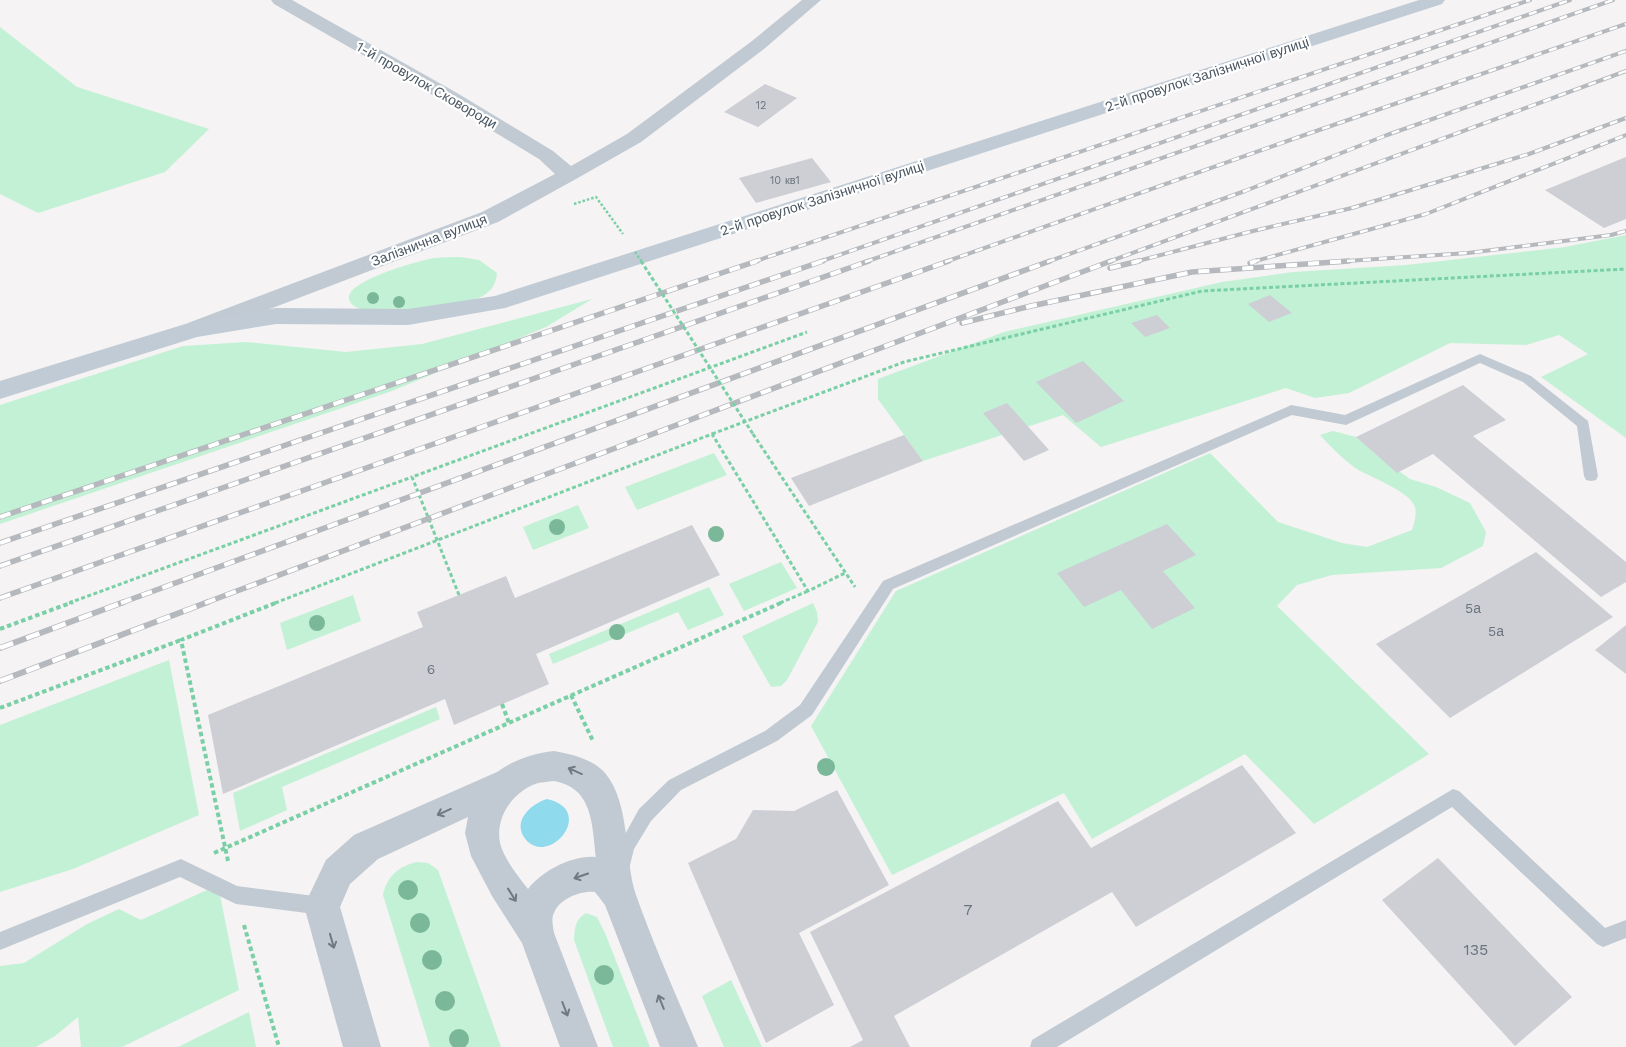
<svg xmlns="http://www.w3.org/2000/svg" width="1626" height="1047" font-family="'Work Sans',sans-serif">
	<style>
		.green { fill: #c3f1d5 }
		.water { fill: #90daee }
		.building { fill: #cdcfd5 }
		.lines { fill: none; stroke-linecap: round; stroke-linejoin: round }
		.path-far2 { stroke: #7ad0a6; stroke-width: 2.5; stroke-dasharray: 2.5 2; stroke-linecap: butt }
		.path-far1 { stroke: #7ad0a6; stroke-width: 3; stroke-dasharray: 4 2.5; stroke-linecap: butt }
		.path { stroke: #7ad0a6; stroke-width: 4; stroke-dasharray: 4.5 3; stroke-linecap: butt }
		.lane { fill: #c1cad2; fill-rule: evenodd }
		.street { fill: #c1cad2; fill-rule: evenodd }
		.secondary { fill: #c1cbd6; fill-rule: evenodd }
		.rail-far2-casing { stroke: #b5b8bd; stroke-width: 4 }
		.rail-far1-casing { stroke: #b5b8bd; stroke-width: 5.5 }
		.rail-casing { stroke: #b5b8bd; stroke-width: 6 }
		.rail-far2 { stroke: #fff; stroke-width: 2.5; stroke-dasharray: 8; stroke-linecap: butt }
		.rail-far1 { stroke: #fff; stroke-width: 4; stroke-dasharray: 11; stroke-linecap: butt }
		.rail { stroke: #fff; stroke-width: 4.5; stroke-dasharray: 14; stroke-linecap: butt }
		.path-bridge-far1 { stroke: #7ad0a6; stroke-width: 2.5; stroke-dasharray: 2.5 2; stroke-linecap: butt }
		.path-bridge { stroke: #7ad0a6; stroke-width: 3; stroke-dasharray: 4 2.5; stroke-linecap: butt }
		.tree { fill: #7bb799 }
		.oneway { stroke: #6e7983 }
		.labels { text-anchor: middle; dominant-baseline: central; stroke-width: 4.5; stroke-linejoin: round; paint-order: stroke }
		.far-number-label { font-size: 11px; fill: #6b747e }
		.far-street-label { font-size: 14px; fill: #4a5661; stroke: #fff }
		.number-label { font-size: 14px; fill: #6b747e }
		.near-number-label { font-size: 16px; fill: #6b747e }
	</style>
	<rect width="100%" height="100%" fill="#f5f3f3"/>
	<path class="green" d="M0 27 77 87 209 129 165 172 38 213 0 194Z
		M1626 235V438L1541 377 1588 354 1559 335 1526 345 1450 343 1349 393 1315 398 1286 388 1101 447 1063 415 923 461 878 399V379L1004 332 1222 282 1293 272 1406 265 1565 247Z
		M461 257 479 260 497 273C496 284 492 291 481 297 461 306 371 319 354 306 326 285 422 260 434 258 443 257 452 257 461 257Z
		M592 299 546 327 392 391 0 524V405L183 346 246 342 346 352 422 344Z
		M1333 431 1356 437 1379 457 1410 479 1436 487 1470 503 1486 532 1483 546 1441 568 1332 575 1297 585 1277 606 1429 754 1314 824 1245 754 1092 839 1064 793 892 875 811 726 896 591 1210 453 1278 522 1342 543 1367 547 1412 530C1414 524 1417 515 1415 507 1409 490 1368 477 1354 467 1341 457 1331 447 1320 435Z
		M714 453 727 475 637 510 625 487Z
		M578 505 589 528 533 550 523 527Z
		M781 562 797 588 744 611 729 584Z
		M709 587 724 615 688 630 678 612 553 664 549 654Z
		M353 595 361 621 287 650 280 623Z
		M813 603 817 612 818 622 787 680 781 686 771 687 742 636Z
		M169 660 199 815 73 869 0 892V725Z
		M436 707 440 719 282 787 287 810 240 831 233 793Z
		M417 862 428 863 438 870 501 1047H430L383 895C387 876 399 866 417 862Z
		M218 885 239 990 122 1047H81L78 1017 55 1036 36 1047H0V966L24 963 87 924 119 909 141 920Z
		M586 913 597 917 605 933 650 1047H613L574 940C575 927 575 920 586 913Z
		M731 980 762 1047H724L702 996Z
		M249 1012 256 1047H178Z"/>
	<path class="water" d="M547 799C596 810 551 865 527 841 510 823 530 804 547 799Z"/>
	<path class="building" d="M765 84 797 98 758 127 724 112Z
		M1626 157V219L1604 228 1545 190Z
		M812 158 831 182 756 203 739 178Z
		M1270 295 1292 313 1269 322 1248 304Z
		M1157 315 1170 328 1145 337 1131 323Z
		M1083 361 1124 401 1076 423 1036 382Z
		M1463 385 1506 420 1473 436 1626 562V582L1601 597 1433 454 1397 473 1356 437Z
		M1007 403 1049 450 1024 461 983 413Z
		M904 435 923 461 809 506 791 478Z
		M1167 524 1196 555 1163 571 1195 608 1152 629 1121 590 1084 607 1057 573Z
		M692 525 720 575 536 654 549 684 454 725 445 699 223 794 208 715 423 627 417 612 506 576 515 598Z
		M1536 552 1613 617 1450 718 1376 644Z
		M1626 625V674L1595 650Z
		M1242 765 1296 833 1136 927 1112 892 894 1016 910 1047H850L863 1040 810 932 1058 801 1091 848Z
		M837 790 889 885 799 933 834 1005 766 1043 688 863 736 839 753 810 794 811Z
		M1438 858 1572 997 1515 1046 1382 900Z"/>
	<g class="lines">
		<path class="path-far2" d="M574 204 596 197 623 234"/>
		<path class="path-far1" d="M712 434 904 362 1202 291 1626 269
			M753 434 855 587
			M459 595 412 477 807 332
			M69 603 412 477
			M275 603 712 434 808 591 845 573
			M780 603 808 591"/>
		<path class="path" d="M0 629 73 602
			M571 695 593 741
			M502 704 509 723
			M0 708 181 640
			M214 853 783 602
			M228 861 181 640 278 602
			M244 925 279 1047"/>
		<path class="lane" d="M1480 354 1531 376 1588 421 1598 476 1596 480 1591 481 1586 480 1584 476 1577 426 1523 382 1480 363 1346 425 1292 415 893 589 812 715 777 741 681 790 651 821 634 849 629 869 623 872 617 869 614 863 618 847 639 809 669 780 765 731 800 705 883 581 1287 407 1291 405 1345 415Z
			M1453 789 1459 791 1605 928 1626 920V938L1603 947 1597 944 1452 807 1057 1047H1030L1032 1040Z
			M181 859 237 886 322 897 328 900 331 906 328 912 322 915 236 904 180 877 0 950V932Z"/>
		<path class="street" d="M271 0H292L457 93 553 151 571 166 627 134 752 41 802 0H821L764 49 641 142 576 179 498 222 196 337 188 335 184 329 188 323 482 212 555 174 539 159 443 101 274 4Z
			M554 751C571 754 593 759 605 773 631 804 624 860 636 895 654 946 677 997 698 1047H660L605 905 595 892C581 890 559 899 554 913 551 918 553 927 554 933L598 1047H560L522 943 492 896 471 856 465 833 468 817 378 859 350 884 340 907 381 1047H343L304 906 326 860 354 835 497 772C514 760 533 753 554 751ZM554 781C593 788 592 824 596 857 572 855 542 871 528 889 518 876 504 859 500 843 495 818 512 793 535 784 541 782 547 782 554 781Z"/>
		<path class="secondary" d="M1419 0H1445L1442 4 505 308 408 325 276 324 197 337 0 399V381L195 321 276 308 408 309 495 296Z"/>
		<g class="rail-far2-casing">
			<path id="rail-far2" d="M753 262 1530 0
				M819 262 1570 0
				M865 262 1613 0
				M945 262 1293 139 1626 24
				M1047 262 1245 191 1387 135 1626 51
				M1108 262 1626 71
				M1134 262 1253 231 1352 208 1529 154 1626 118
				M1252 262 1426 214 1626 135
				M1331 262 1468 253 1611 235 1626 231"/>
		</g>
		<g class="rail-far1-casing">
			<path id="rail-far1" d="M1250 263 1256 261
				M1110 268 1139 261
				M962 323 1031 306 1192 272 1349 261
				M0 517 757 261
				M0 543 823 261
				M0 566 869 261
				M0 598 949 261
				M121 603 1050 261
				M205 603 1111 261"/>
		</g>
		<g class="rail-casing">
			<path id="rail" d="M0 648 124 602
				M0 681 208 602"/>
		</g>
		<use href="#rail-far2" class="rail-far2"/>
		<use href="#rail-far1" class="rail-far1"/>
		<use href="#rail" class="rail"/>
		<path class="path-bridge-far1" d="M635 252 642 262"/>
		<path class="path-bridge" d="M641 261 753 434"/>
	</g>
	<g class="tree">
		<circle cx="373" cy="298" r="6"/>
		<circle cx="399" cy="302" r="6"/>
		<circle cx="557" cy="527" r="8"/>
		<circle cx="716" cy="534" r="8"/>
		<circle cx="317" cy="623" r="8"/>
		<circle cx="617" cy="632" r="8"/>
		<circle cx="826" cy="767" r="9"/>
		<circle cx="408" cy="890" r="10"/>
		<circle cx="420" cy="923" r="10"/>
		<circle cx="432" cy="960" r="10"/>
		<circle cx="604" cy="975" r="10"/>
		<circle cx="445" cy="1001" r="10"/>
		<circle cx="459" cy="1039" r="10"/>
	</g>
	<defs><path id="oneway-shaft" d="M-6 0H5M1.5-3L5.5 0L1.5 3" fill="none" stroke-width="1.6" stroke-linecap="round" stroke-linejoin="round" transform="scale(1.25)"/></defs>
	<g class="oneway">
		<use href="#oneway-shaft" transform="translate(575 771) rotate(-156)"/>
		<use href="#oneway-shaft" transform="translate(444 812) rotate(156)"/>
		<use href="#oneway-shaft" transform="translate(581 876) rotate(161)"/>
		<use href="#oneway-shaft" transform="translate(512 895) rotate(58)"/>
		<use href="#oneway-shaft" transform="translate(332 941) rotate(74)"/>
		<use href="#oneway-shaft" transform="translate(661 1002) rotate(-112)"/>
		<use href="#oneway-shaft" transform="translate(565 1009) rotate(69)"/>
	</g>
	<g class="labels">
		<g class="far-number-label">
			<text x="761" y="105">12</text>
			<text x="785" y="180">10 кв1</text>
		</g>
		<g class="far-street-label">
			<text transform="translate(1207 74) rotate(-18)">2-й провулок Залізничної вулиці</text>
			<text transform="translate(427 85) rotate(30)">1-й провулок Сковороди</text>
			<text transform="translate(822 198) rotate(-18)">2-й провулок Залізничної вулиці</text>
			<text transform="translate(429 240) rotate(-21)">Залізнична вулиця</text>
		</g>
		<g class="number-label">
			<text x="1473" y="608">5а</text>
			<text x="1496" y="631">5а</text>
			<text x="431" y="669">6</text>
		</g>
		<g class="near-number-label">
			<text x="968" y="909">7</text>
			<text x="1476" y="949">135</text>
		</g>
	</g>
</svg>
